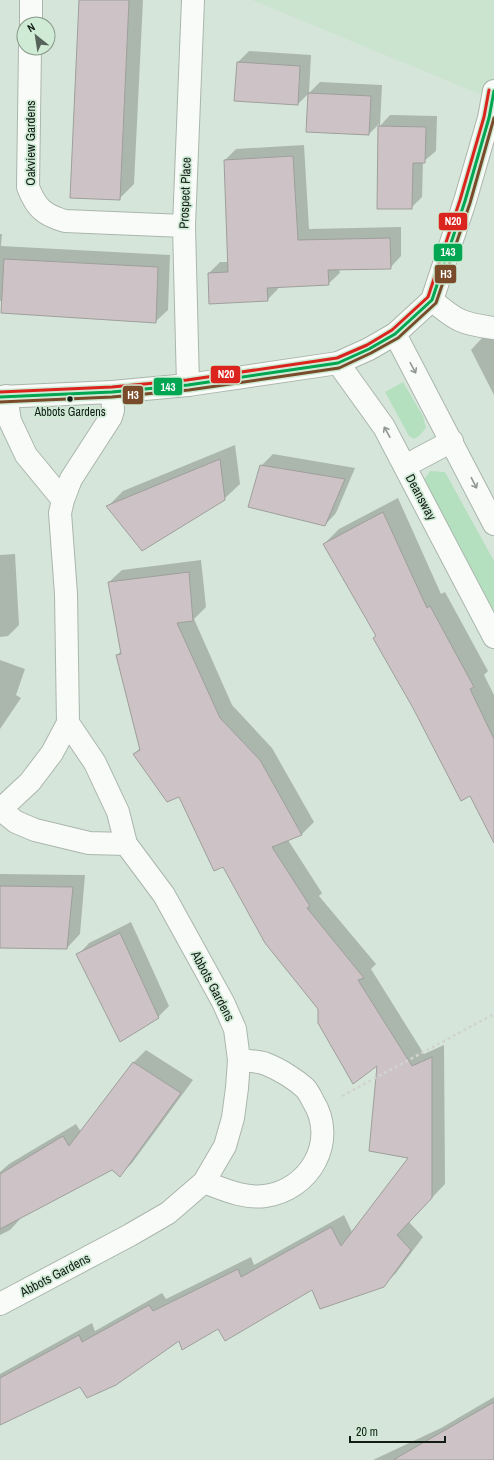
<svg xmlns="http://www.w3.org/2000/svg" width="494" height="1460" font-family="'Archivo Narrow',sans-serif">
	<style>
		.built { fill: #cae4d0 }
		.green { fill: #b5e0bf }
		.shadow { fill: #0003 }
		.building { fill: #cdc3c6; stroke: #9e9f9c }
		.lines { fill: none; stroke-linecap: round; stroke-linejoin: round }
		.minor-casing { stroke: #aab6ac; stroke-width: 24 }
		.major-casing { stroke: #aab6ac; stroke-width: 24 }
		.path { stroke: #d0d4d0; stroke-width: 2.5; stroke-dasharray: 3 3; stroke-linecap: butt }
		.minor { stroke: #f9fbf9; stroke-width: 22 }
		.major { stroke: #f9fbf9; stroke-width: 22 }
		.bus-1-casing { stroke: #d0ebd5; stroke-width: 6 }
		.bus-2-casing { stroke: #d0ebd5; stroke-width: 6 }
		.bus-3-casing { stroke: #d0ebd5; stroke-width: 6 }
		.bus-1 { stroke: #00a651; stroke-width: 3 }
		.bus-2 { stroke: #7a4b2a; stroke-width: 3 }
		.bus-3 { stroke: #dc241f; stroke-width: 3 }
		.oneway { stroke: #919792 }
		.bus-dot { fill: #121c15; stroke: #d0ebd5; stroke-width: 1.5 }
		.labels { text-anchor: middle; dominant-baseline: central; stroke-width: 3.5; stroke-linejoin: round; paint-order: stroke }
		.bus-label { font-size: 12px; fill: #121c15; stroke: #d0ebd5 }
		.street-label { font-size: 13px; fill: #121c15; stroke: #d0ebd5 }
		.line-badge { stroke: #d0ebd5; stroke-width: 1.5 }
		.badge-label { font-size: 11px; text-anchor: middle; font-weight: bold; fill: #fff }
	</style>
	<rect width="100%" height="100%" fill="#d6e5d9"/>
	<path class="built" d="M252 0H494V100Z"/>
	<path class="green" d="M403 382 423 416 426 428 419 436 414 439 409 436 385 392Z
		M430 471 445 472 494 561V620L422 483Z"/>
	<path class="shadow" d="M80 0H143L134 184 119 199Z
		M249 51 311 55 309 93 320 82 382 85 380 126 390 115 437 116 436 151 423 162 422 197 411 208H378L379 124 369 134 309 93 298 104 238 62Z
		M304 145 309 229 401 227V256L390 268 339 269 340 273 328 284 278 287V289L267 300 209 273 220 262H229L225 160 236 149Z
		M0 234H2L1 246 170 255 168 310 155 322 0 301Z
		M494 331V395L471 350 483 337Z
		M235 445 240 484 224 499 108 506 123 491Z
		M273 454 355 468 336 513 325 525 261 466Z
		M398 498 441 594 445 592 488 671 484 675 494 695V841L470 795 324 544 339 529Z
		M15 554 19 625 8 636 0 637V555Z
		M201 560 206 607 194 619 232 705 272 748 314 822 302 834 288 840 322 893 319 896 376 964 371 969 424 1054 444 1045 445 1184 409 1222 423 1237 396 1273 383 1286 312 1289 179 1339 0 1424V1374L92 1323 95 1331 162 1293 166 1299 251 1257 254 1265 344 1215 352 1232 409 1157 378 1064 319 1008 223 866 179 795 134 754 140 748 117 655 121 651 109 582 122 570Z
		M0 660 25 669 16 695 21 698 0 729Z
		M0 874 85 875 80 934 67 948 0 947Z
		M131 922 169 1006 158 1017 78 955 89 943Z
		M146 1050 193 1080 132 1163 120 1175 112 1168 22 1217 10 1230 0 1235V1172L9 1164 76 1124 81 1132 133 1063Z
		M494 1397V1460H373L441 1428Z"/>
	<path class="building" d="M79 0H129L120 200 70 198Z
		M237 62 300 66 298 105 234 101Z
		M308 93 371 96 369 135 306 132Z
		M378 126 426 127 425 163H413L412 209H377Z
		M293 156 298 240 390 238 391 269 328 270 329 285 267 288 268 301 209 304 208 273 228 272 224 160Z
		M4 259 158 267 156 323 1 313Z
		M220 459 225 500 142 551 106 506Z
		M260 465 345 479 325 526 248 507Z
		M383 512 427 608 430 606 474 687 470 689 494 739V843L470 796 461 801 413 708 373 638 376 636 323 544Z
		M189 572 193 621 177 623 220 718 260 760 302 835 272 847 310 906 307 908 364 978 358 980 412 1066 432 1057V1198L397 1235 411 1250 384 1287 320 1309 312 1290 225 1341 218 1329 182 1350 179 1341 116 1385 87 1398 80 1387 0 1425V1378L79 1335 82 1342 149 1305 153 1311 238 1269 241 1277 331 1227 341 1246 408 1158 369 1151 377 1066 353 1084 318 1023V1009L265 943 223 867 214 871 179 797 167 802 133 754 140 750 116 655 121 654 108 582Z
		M0 886 73 887 67 949 0 948Z
		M120 933 159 1018 120 1042 76 954Z
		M133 1062 181 1093 120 1177 112 1170 0 1229V1174L63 1136 69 1146Z
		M494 1402V1460H393Z"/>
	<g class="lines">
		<g class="minor-casing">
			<path id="minor" d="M31 24V0
				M30 48 28 187C36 208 44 215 65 221L184 226
				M432 300C456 321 463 324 494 328
				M395 334 494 524
				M338 363 384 427 494 637
				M188 385 184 226 193 0
				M405 466 452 441
				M63 500 71 479 111 417 113 410 112 392
				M0 809 16 822 35 830 89 843 126 844
				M0 810 30 782 52 753 68 723 66 594 60 513 63 500 26 455 10 421 6 396
				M204 1182C223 1189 244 1199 265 1196 310 1190 338 1141 313 1101 311 1097 308 1091 305 1088 295 1079 279 1069 266 1064 258 1061 248 1061 239 1060
				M0 1304 130 1235 168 1213 204 1182 225 1146 233 1118 237 1088 239 1060 235 1029 223 1002 164 895 126 844 118 812 95 763 68 723"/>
		</g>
		<g class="major-casing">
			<path id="major" d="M0 397 112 392 188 385 338 363 369 349 395 334 432 300 465 201 489 118 494 91"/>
		</g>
		<path class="path" d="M342 1096 494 1014"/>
		<use href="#minor" class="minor"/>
		<use href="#major" class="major"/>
		<g class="bus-1-casing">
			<path id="bus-1" d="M0 397 112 392 188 385 338 363 369 349 395 334 432 300 465 201 489 118 494 91"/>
		</g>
		<g class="bus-2-casing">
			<path id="bus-2" d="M0 402 112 397 189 390 339 368 371 353 398 338 436 303 470 203 494 118"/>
		</g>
		<g class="bus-3-casing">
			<path id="bus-3" d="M0 392 112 387 187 380 337 358 367 345 392 330 428 297 460 200 484 117 489 90"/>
		</g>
		<use href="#bus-1" class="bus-1"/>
		<use href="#bus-2" class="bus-2"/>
		<use href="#bus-3" class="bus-3"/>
	</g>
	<defs><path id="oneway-shaft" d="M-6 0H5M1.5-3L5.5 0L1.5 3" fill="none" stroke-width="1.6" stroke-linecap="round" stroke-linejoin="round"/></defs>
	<g class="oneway">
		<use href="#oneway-shaft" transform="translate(413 368) rotate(62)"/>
		<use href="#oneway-shaft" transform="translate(387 432) rotate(-119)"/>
		<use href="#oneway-shaft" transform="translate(474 483) rotate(63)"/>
	</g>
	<circle class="bus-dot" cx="70" cy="399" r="3.5"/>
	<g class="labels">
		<g class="bus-label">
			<text x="70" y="412">Abbots Gardens</text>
		</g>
		<g class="street-label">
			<text transform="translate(30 143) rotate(-90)">Oakview Gardens</text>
			<text transform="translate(185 193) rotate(-88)">Prospect Place</text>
			<text transform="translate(421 497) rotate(62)">Deansway</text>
			<text transform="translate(213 986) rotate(62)">Abbots Gardens</text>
			<text transform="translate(55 1275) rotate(-28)">Abbots Gardens</text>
		</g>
	</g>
	<g class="line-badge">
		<rect x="438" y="212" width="30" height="19" rx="4" fill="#dc241f"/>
		<rect x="433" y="243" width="30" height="19" rx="4" fill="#00a651"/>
		<rect x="434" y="264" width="23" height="20" rx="4" fill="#7a4b2a"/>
		<rect x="210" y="365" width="31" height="19" rx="4" fill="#dc241f"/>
		<rect x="153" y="377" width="30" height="19" rx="4" fill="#00a651"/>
		<rect x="122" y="385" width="22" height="20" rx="4" fill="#7a4b2a"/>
	</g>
	<g class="badge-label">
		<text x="453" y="225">N20</text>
		<text x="448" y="256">143</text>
		<text x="446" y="278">H3</text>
		<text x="226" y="378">N20</text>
		<text x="168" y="391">143</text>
		<text x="133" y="399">H3</text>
	</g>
	<g transform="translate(36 36) rotate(330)"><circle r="19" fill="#d0ebd5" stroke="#849888"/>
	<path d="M0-3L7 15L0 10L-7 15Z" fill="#57625a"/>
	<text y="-6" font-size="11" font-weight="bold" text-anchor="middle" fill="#121c15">N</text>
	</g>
	<path d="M350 1436v6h95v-6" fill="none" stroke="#121c15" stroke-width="2"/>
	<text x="356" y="1436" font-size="12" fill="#121c15" stroke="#d0ebd5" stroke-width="3" paint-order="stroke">20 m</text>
</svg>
